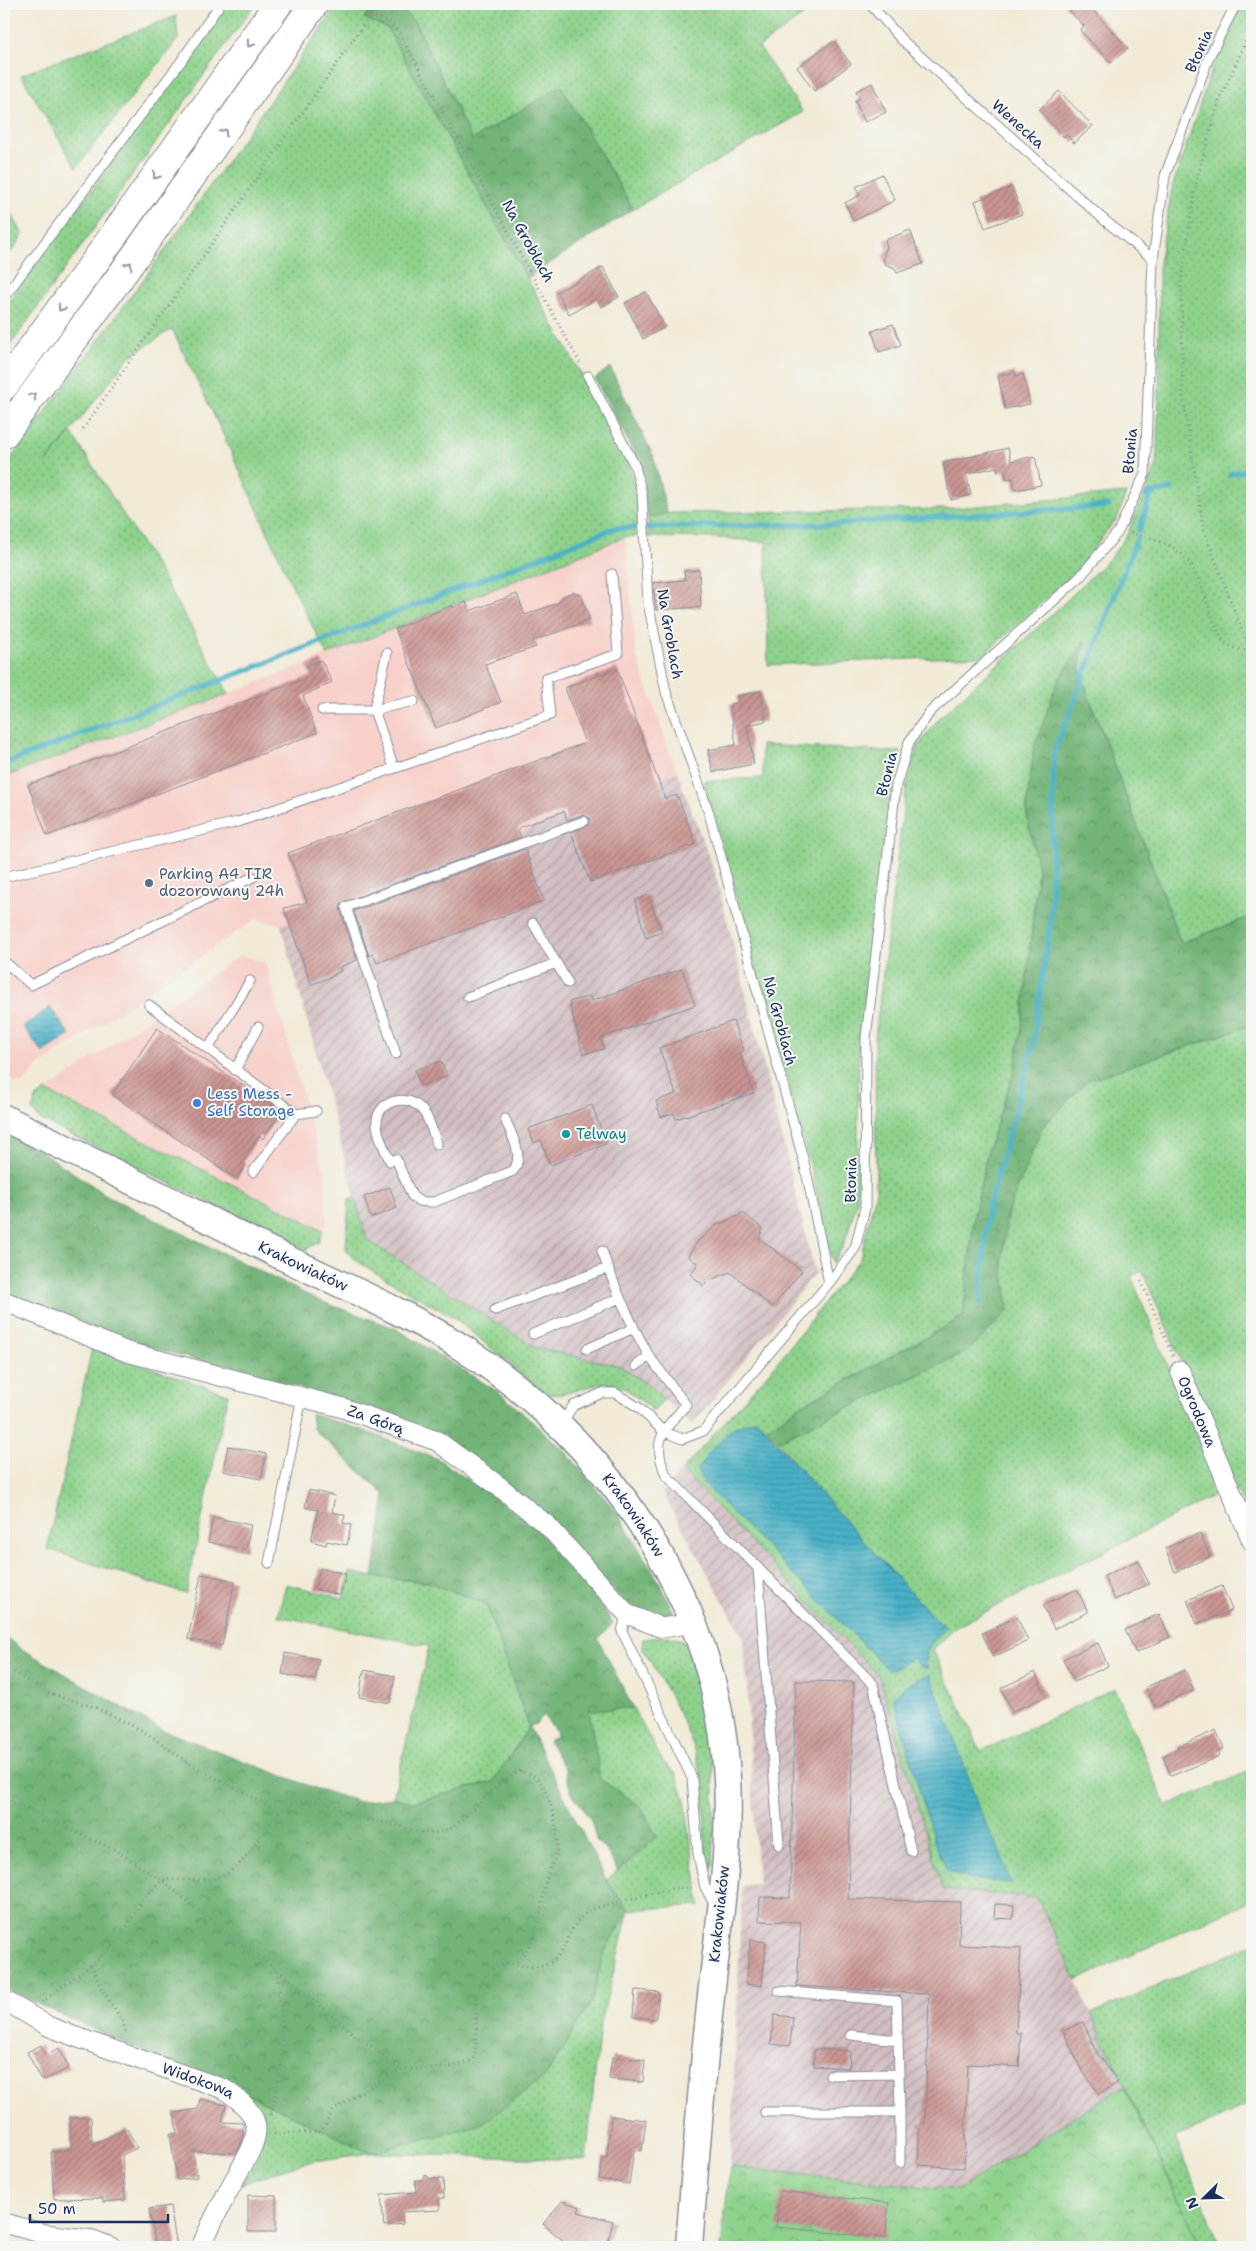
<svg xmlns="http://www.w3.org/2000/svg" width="1256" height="2251" font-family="'Shantell Sans',sans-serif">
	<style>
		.built { fill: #f7d0c9 }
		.industrial { fill: url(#industrial-furrows) }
		.grass { fill: url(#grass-dots); stroke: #548074; fill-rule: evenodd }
		.forest { fill: url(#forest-crowns); stroke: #46726a }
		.park { fill: url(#park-crowns); stroke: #548074 }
		.water { fill: url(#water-rules); stroke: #327092 }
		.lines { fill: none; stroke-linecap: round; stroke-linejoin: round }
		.stream { stroke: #48b1c6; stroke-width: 5.5 }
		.building { fill: url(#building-hatch) }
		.service-casing { stroke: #868c9a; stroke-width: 11 }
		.minor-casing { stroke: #868c9a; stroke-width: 21 }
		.secondary-casing { stroke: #868c9a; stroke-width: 29 }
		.motorway-casing { stroke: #868c9a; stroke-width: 30 }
		.path { stroke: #868c9a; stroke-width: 3; stroke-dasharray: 1 4; stroke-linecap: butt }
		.service { stroke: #fff; stroke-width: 9 }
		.minor { stroke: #fff; stroke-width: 19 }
		.secondary { stroke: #fff; stroke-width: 26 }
		.motorway { stroke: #fff; stroke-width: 28 }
		.oneway { stroke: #8d97ae }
		.service-dot { fill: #5c6f8a; stroke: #f6f6f2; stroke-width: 2 }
		.shop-dot { fill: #3f7fe0; stroke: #f6f6f2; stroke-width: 2 }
		.culture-dot { fill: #0f9aa8; stroke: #f6f6f2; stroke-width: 2 }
		.labels { text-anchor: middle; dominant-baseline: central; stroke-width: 4; stroke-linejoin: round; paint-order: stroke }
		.street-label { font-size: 15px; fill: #1b2f5e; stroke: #f6f6f2 }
		.service-label { font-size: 15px; fill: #4e5e75; stroke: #f6f6f2; text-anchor: start }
		.shop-label { font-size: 15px; fill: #366cbe; stroke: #f6f6f2; text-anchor: start }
		.culture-label { font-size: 15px; fill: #0d838f; stroke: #f6f6f2; text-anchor: start }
	</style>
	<defs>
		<pattern id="industrial-furrows" width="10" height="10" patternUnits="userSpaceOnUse" patternTransform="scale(1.25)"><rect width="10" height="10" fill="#d2bec1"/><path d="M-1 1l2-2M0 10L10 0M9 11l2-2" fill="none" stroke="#aa9ba0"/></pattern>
		<pattern id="grass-dots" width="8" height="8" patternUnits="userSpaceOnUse" patternTransform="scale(1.25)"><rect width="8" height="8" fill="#8dd28b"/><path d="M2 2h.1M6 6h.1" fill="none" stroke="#72ab75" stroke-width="1.8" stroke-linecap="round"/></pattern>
		<pattern id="forest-crowns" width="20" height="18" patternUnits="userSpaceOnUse" patternTransform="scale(1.25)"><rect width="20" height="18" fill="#72b477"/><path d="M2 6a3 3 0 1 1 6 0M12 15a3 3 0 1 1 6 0" fill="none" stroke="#5d9365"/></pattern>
		<pattern id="park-crowns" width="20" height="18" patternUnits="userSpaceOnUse" patternTransform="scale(1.25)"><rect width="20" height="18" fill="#8dd28b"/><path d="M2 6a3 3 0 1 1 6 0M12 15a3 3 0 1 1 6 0" fill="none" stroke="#72ab75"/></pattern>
		<pattern id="water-rules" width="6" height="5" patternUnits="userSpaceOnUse" patternTransform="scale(1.25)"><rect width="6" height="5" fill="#48b1c6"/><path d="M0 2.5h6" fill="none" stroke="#3b90a4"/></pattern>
		<pattern id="building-hatch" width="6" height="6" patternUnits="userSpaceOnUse" patternTransform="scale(1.25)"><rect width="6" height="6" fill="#cb9592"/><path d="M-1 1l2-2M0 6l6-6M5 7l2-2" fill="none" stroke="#a47a7a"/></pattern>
	</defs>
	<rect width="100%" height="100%" fill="#f6f6f2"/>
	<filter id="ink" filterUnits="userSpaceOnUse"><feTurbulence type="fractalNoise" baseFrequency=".02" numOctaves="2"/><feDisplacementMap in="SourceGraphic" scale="10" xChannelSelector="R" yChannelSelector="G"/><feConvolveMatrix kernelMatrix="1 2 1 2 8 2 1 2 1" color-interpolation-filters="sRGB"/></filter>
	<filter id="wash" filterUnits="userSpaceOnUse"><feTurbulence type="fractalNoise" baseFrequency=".0096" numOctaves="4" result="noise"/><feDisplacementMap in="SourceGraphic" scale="20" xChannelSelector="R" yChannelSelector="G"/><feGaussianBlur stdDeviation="1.12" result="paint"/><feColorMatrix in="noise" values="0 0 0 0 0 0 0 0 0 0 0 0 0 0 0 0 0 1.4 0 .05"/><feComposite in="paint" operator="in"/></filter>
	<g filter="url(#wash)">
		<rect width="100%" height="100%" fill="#f1ead6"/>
		<path class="built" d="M625 537 636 655 677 772 307 916 281 925 256 919 41 1064 21 1085 4 1076V777L249 686Z
			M240 955 265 962 325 1174 327 1218 323 1230 46 1091Z"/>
		<path class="industrial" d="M677 772 715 873 773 1100 815 1273 692 1425 650 1386 620 1366 534 1347 367 1240 281 925Z
			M682 1470 879 1676 943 1890 1037 1897 1124 2086 958 2190 730 2167 742 1886 758 1883 744 1638 662 1492Z"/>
		<path class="grass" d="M225 4H255L4 354V307L126 144Z
			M338 4H375L364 18 387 28 624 451 639 496V536L625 537 327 655 291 583 221 430 172 329 129 357 46 463 71 432 160 572 229 694 4 777V468L162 254Z
			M397 4H819L759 47 803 112 633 209 561 86 472 140 415 23Z
			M1242 4H1252V932L1246 918 1181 943 1086 689 1079 668 1084 642 1026 810 1038 868 1022 1027 1015 1068 987 1153 974 1217 963 1317 800 1406 766 1429 756 1419 913 1658 925 1657 929 1644 946 1627 936 1620 830 1504 777 1441 967 1352 1009 1311 1002 1260 1007 1214 1041 1129 1088 1080 1252 1025V1525L1142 1271 1131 1276 1220 1493 952 1629 933 1650 981 1751 1115 1688 1166 1806 1252 1770V1900L1076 1980 1037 1897 943 1890 879 1676 682 1470 770 1371 860 1259 876 1191 875 1038 906 788 918 746 940 717 1060 607 1112 556 1128 533 1156 467 1159 398V263L1172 188 1211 71ZM907 1685 954 1740 978 1807 1000 1852 1010 1883Z
			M176 16 178 39 76 168 21 75Z
			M4 199 23 235 4 262Z
			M1126 493 1119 515 1076 572 982 656 768 665 766 542 719 538 648 537V518L667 513 943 509Z
			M761 745 901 752 888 813 859 1039 857 1202 844 1244 833 1263 811 1168 712 809 703 781 763 778Z
			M46 1091 323 1230 319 1242 305 1250 39 1119 32 1110 36 1098Z
			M355 1198 367 1240 534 1347 620 1366 650 1386 664 1399 654 1411C645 1405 629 1389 620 1386 593 1377 571 1400 544 1393L455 1318 384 1278 354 1259 346 1250 349 1199Z
			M92 1348 228 1394 186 1594 47 1549Z
			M350 1572 373 1577 428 1582 486 1604 529 1727 493 1782 413 1802 393 1798 429 1646 278 1616 286 1584 343 1598Z
			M666 1636C670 1637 677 1638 681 1640 690 1645 692 1661 695 1671 715 1738 716 1796 713 1865L709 1873 705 1864C704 1838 706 1809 702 1783 695 1734 666 1689 642 1647L643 1639Z
			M633 1708 663 1762 676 1773 685 1800 700 1905 629 1910 600 2026 586 2160 370 2153 314 2161 289 2167 239 2185 256 2163 264 2129 233 2087 593 1999 603 1954 629 1910 606 1880 657 1837 640 1806 600 1779 589 1710Z
			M1252 1945V2103L1175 2138 1222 2247H1201L1091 2014Z"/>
		<path class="forest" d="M375 4H397L415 23 472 140 561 86 633 209 527 278 387 28 364 18Z
			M610 367 653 455 667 513 648 518 640 464 595 379Z
			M1085 641 1079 668 1086 689 1181 943 1247 918 1252 932V1025L1088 1080 1041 1129 1007 1214 1002 1260 1009 1311 967 1352 777 1441 766 1429 800 1406 963 1317 974 1217 987 1153 1015 1068 1022 1027 1038 868 1026 810 1034 747 1058 681Z
			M4 1134 42 1152 111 1198 320 1301 395 1328 500 1393 565 1451 618 1514 661 1585 673 1611 668 1621 636 1614 501 1478 300 1388 119 1339 4 1294Z
			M311 1414 359 1429 438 1459 492 1496 533 1525 589 1589 613 1623 598 1639 633 1708 589 1710 600 1779 640 1806 657 1837 618 1871 608 1853 597 1842 591 1820 571 1792 565 1769 549 1741 556 1736 555 1730 543 1715 536 1724 529 1727 606 1880 629 1910 603 1954 593 1999 546 2076 482 2124 370 2153 233 2087 156 2057 4 1989V1636L20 1648 160 1729 312 1787 347 1798 360 1802 393 1798 413 1802 493 1782 529 1727 486 1604 428 1582 373 1577 385 1495 313 1429Z"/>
		<path class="park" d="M1124 2086 1201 2247H721L730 2167 958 2190Z"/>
		<path class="water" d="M50 1007 70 1035 43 1053 23 1027Z
			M756 1419 830 1504 936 1620 946 1627C933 1640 924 1648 927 1668L920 1667 913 1658 889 1671 705 1485 697 1471 707 1455 732 1428Z
			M930 1674 968 1776 978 1807 1000 1852 1011 1883 968 1879 947 1871 933 1838 893 1697 907 1685Z"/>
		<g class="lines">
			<path class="stream" d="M1230 474 1252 469
				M1146 495 1172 489
				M1139 531 1151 494
				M4 764 615 528 833 524 1109 506
				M980 1302 988 1210 1032 1050 1051 917 1054 753 1137 538"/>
		</g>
		<g id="blocks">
			<path class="building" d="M1063 4H1087L1128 48 1111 63 1080 30 1084 26Z
				M834 41 851 64 814 91 797 67Z
				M872 83 886 112 865 122 855 101 860 98 856 91Z
				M1059 91 1093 126 1074 143 1066 134 1064 137 1039 110Z
				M882 174 895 200 854 221 845 203 860 195 856 187Z
				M1012 187 1022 214 985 228 975 201Z
				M910 230 923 264 897 273 895 268 885 264 883 257 887 247 885 240Z
				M603 267 619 297 601 307 597 299 569 314 557 292Z
				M646 292 665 327 643 339 625 303Z
				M893 324 901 345 879 352 872 331Z
				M1015 372 1016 376 1023 374 1030 404 1005 409 998 376Z
				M1008 448 1011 461 1035 456 1041 485 1015 490 1013 478 1006 479 1005 471 998 472 997 467 966 474 971 495 951 500 943 463Z
				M699 570 701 607 656 610 653 583 685 580 684 571Z
				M573 592 581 595 590 620 533 641 536 647 485 664 501 702 436 728 395 629 452 605 453 608 466 602 469 611 517 594 525 615 558 603 563 596Z
				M321 660 332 682 303 696 317 733 47 836 28 785 311 676 307 666Z
				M617 668 665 799 677 795 696 844 590 882 571 832 588 825 590 818 582 815 567 820 564 811 520 827 518 829 521 837 342 903 340 909 357 960 340 967 341 971 333 975V976L311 985 284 908 307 902 288 853 585 743 565 688Z
				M761 691 766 721 747 725 754 764 713 772 708 750 736 745 730 704 738 703 737 696Z
				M525 849 544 901 377 963 373 954 369 956 354 911Z
				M648 895 662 932 646 938 635 900Z
				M682 969 695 1005 601 1038 604 1049 583 1054 569 1002 590 996 591 1001Z
				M733 1021 744 1051 740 1053 754 1093 676 1119 674 1113 661 1117 656 1101 676 1094 659 1048Z
				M157 1028 281 1111 263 1139 259 1136 243 1162 246 1164 237 1179 112 1095Z
				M441 1061 447 1076 420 1086 415 1070Z
				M592 1105 606 1144 550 1165 541 1140 534 1143 528 1129Z
				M390 1187 397 1208 371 1218 364 1197Z
				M742 1212 763 1229 759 1238 802 1271 772 1307 730 1272 708 1281 704 1286 690 1274 698 1264 688 1256 698 1241 715 1226 738 1216Z
				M228 1446 266 1454 261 1479 223 1471Z
				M309 1490 335 1496 332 1512 345 1515 343 1523 351 1525 347 1545 327 1541 326 1545 311 1541 318 1510 305 1507Z
				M213 1517 251 1525 246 1550 208 1542Z
				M1200 1533 1210 1557 1175 1572 1165 1548Z
				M1138 1560 1149 1584 1115 1600 1104 1576Z
				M320 1568 346 1574 340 1595 315 1589Z
				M201 1574 235 1581 222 1646 188 1639Z
				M1222 1586 1232 1610 1197 1624 1187 1600Z
				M1077 1589 1088 1612 1054 1629 1043 1605Z
				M1159 1614 1170 1637 1136 1653 1125 1630Z
				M1017 1617 1028 1641 993 1657 982 1633Z
				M1098 1643 1108 1666 1074 1682 1063 1659Z
				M285 1653 319 1659 315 1680 282 1674Z
				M364 1670 395 1676 390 1703 359 1697Z
				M1185 1670 1194 1690 1155 1707 1146 1687Z
				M1035 1672 1046 1696 1012 1712 1001 1688Z
				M796 1681 854 1682 848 1899 960 1902 959 1945 1021 1948 1016 2033H1021L1019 2067 968 2064 964 2168 918 2165 920 2123H925L929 1994 797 1986 801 1922 759 1921 760 1897 790 1898Z
				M1216 1730 1224 1748 1218 1751 1220 1756 1171 1776 1163 1756 1178 1749 1177 1747Z
				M995 1904 1014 1905 1013 1919 994 1918Z
				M750 1940 766 1942 762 1986 746 1984Z
				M635 1990 659 1992 656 2019 633 2017Z
				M774 2015 793 2017 790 2046 771 2044Z
				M1083 2022 1098 2054 1118 2082 1100 2094 1081 2069 1063 2031Z
				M41 2045 45 2055 59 2048 69 2068 42 2081 27 2052Z
				M814 2049 850 2051 849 2068 814 2066Z
				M612 2057 645 2060 643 2082 609 2079Z
				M200 2099 226 2105 222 2122 243 2123V2139L236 2153 193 2151 197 2177 177 2180 170 2134 177 2133 174 2113 198 2109Z
				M611 2116 646 2120 642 2151 634 2150 629 2184 599 2179 603 2157 607 2158Z
				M91 2117 92 2144 127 2129 137 2148 122 2155 125 2200 103 2202V2198L54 2199 51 2152 71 2150 70 2118Z
				M426 2175 430 2179H443L444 2198H439L440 2210 402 2212 403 2224 384 2226 381 2195 416 2192 415 2180H422Z
				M780 2191 889 2203 885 2238 776 2227Z
				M248 2195 276 2196V2232H248Z
				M562 2201 580 2207 578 2212 613 2221 607 2247H571L543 2224Z
				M170 2206 177 2247H156L149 2209Z"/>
		</g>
	</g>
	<g filter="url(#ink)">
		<use href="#blocks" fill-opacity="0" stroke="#868c9a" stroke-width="1"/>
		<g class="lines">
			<g class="service-casing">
				<path id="service" d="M870 4 901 39 1103 219 1153 259
					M4 297 182 60 220 4
					M588 376 635 466 642 494 648 602 666 692 709 813 805 1166 829 1283
					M387 653 374 710 394 768
					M322 710H374L414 701
					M4 877 238 822 550 715 546 678 618 654 612 574
					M533 923 568 983
					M4 961 31 985 253 877
					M468 997 556 963
					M149 1005 296 1114
					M208 1049 250 981
					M396 1054 346 907 584 821
					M235 1070 258 1027
					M396 1159 412 1196 419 1201 427 1202H434L513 1171C525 1156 511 1134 505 1119
					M390 1161C385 1150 378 1137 377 1125 375 1103 402 1093 418 1106 429 1115 432 1131 437 1144
					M253 1172 296 1114 316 1111
					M602 1251 608 1268
					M495 1310 608 1268 620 1298
					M533 1334 620 1298 634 1328
					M587 1349 634 1328 649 1356
					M636 1366 649 1356 686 1405C663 1431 651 1440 666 1475L873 1684 911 1851
					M561 1424 573 1406 602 1393H615L638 1407 663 1431 682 1439 703 1431 829 1283 855 1248 865 1208 866 1038 896 785 909 742 930 712 1079 578 1118 532 1145 474 1153 259 1165 176 1209 57 1236 4
					M269 1563 302 1397
					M758 1568 779 1845
					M627 1614 622 1631 692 1778 698 1854 705 1887 714 1904
					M779 1991 897 2001 900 2112
					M851 2035 898 2040
					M830 2075 899 2074
					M765 2112H900V2163"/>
			</g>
			<g class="minor-casing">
				<g id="minor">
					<path id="s1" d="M4 1301 127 1352 340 1407 437 1441 500 1487 548 1526 627 1614 662 1628 693 1623"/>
					<path id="s2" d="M1180 1371 1252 1541"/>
					<path id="s3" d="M4 2000 48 2026 73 2036 224 2089C273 2122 257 2139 233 2182 222 2203 210 2225 201 2247"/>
					<path d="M4 2223 45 2234 93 2240 111 2247"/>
				</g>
			</g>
			<g class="secondary-casing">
				<g id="secondary">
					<path id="s4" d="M4 1118C95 1162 185 1208 275 1253 338 1284 405 1311 464 1349 606 1441 712 1593 726 1764 733 1844 718 1926 710 2006 701 2086 695 2167 689 2247"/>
				</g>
			</g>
			<g class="motorway-casing">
				<path id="motorway" d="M4 386 94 263 278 4
					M4 434 118 280 314 4"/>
			</g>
			<path class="path" d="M370 16 389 22 400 34 581 365
				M1252 28 1219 101 1197 178 1181 282 1183 398 1204 531 1252 656
				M83 429 378 4
				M1131 533C1145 537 1162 540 1175 549 1203 568 1206 611 1222 639 1230 648 1238 649 1249 651
				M1141 1281 1173 1356
				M14 1672 48 1693 97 1708 145 1732 195 1767 281 1812
				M4 1799 113 1849 162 1880 222 1930 290 1980 355 2035 378 2051 400 2070
				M92 1964 101 1989 123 2021 126 2035
				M42 2002 92 1964 118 1942 144 1897 162 1880C178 1879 196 1881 211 1879 253 1872 260 1816 297 1802 319 1793 342 1812 362 1818 370 1821 379 1821 388 1823 404 1826 423 1837 440 1832 469 1824 489 1783 521 1771 525 1773 532 1774 535 1777 551 1789 561 1838 556 1856 554 1862 549 1867 548 1874 539 1906 542 1942 513 1964
				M271 2115C286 2065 283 2021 277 1970
				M274 2134 320 2132C326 2126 327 2119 332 2112 336 2107 395 2071 402 2070 427 2067 449 2072 474 2059 482 2033 465 1989 492 1969 510 1956 533 1975 551 1962 572 1948 565 1921 595 1908L674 1888 693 1887"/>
			<use href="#service" class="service"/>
			<use href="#minor" class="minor"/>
			<use href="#secondary" class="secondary"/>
			<use href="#motorway" class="motorway"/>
		</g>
		<defs><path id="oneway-chevron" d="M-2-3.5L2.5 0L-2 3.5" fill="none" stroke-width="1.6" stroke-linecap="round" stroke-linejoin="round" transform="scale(1.25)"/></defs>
		<g class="oneway">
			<use href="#oneway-chevron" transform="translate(250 44) rotate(125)"/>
			<use href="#oneway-chevron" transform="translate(224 132) rotate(-55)"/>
			<use href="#oneway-chevron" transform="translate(156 176) rotate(126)"/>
			<use href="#oneway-chevron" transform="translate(129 265) rotate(-55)"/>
			<use href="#oneway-chevron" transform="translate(61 308) rotate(126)"/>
			<use href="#oneway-chevron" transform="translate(33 396) rotate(-53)"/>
		</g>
	</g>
	<circle class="service-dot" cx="149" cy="883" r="5"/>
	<circle class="shop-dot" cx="197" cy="1103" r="5"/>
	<circle class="culture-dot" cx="566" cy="1134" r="5"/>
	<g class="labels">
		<g class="street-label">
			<text transform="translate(1199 51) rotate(-66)">Błonia</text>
			<text transform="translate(1018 124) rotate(42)">Wenecka</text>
			<text transform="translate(528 241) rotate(61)">Na Groblach</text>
			<text transform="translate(1130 451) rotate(-85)">Błonia</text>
			<text transform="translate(670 634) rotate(80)">Na Groblach</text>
			<text transform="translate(887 774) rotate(-76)">Błonia</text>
			<text transform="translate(780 1021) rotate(75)">Na Groblach</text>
			<text transform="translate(851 1180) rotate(-89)">Błonia</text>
			<text stroke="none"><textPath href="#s4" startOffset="334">Krakowiaków</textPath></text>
			<text stroke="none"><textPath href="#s2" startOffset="44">Ogrodowa</textPath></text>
			<text stroke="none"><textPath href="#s1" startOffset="391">Za Górą</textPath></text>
			<text stroke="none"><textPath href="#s4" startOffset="754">Krakowiaków</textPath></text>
			<text transform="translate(719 1914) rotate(-84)">Krakowiaków</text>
			<text stroke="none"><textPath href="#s3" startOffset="211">Widokowa</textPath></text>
		</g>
		<g class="service-label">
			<text x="159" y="874">Parking A4 TIR<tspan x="159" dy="17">dozorowany 24h</tspan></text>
		</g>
		<g class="shop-label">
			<text x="207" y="1094">Less Mess -<tspan x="207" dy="17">Self Storage</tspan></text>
		</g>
		<g class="culture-label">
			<text x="576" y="1134">Telway</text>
		</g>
	</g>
	<rect width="1256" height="2251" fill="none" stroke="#f6f6f2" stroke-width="20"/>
	<g transform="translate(1204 2198) rotate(247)" stroke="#f6f6f2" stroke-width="4" paint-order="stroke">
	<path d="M0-4L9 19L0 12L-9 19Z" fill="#1b2f5e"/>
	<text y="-8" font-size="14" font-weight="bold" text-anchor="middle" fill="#1b2f5e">N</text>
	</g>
	<path d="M30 2214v8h138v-8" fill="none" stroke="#1b2f5e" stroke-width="2.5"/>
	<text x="38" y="2214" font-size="15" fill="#1b2f5e" stroke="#f6f6f2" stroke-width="4" paint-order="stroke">50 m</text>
</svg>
